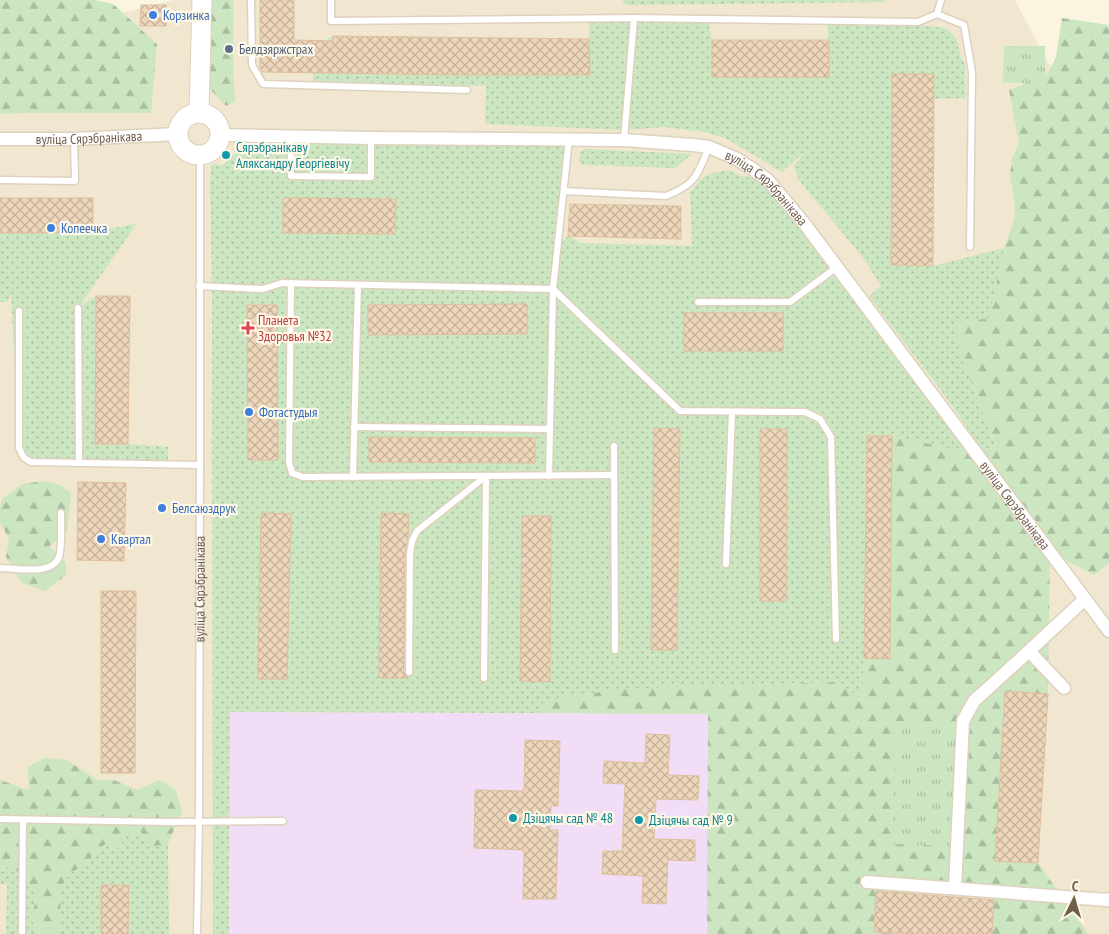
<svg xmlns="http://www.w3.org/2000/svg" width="1109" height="934" font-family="'PT Sans Narrow',sans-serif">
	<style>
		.residential { fill: #f1e7d0 }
		.education { fill: #f1def6 }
		.grass { fill: url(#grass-dots); fill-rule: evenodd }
		.forest { fill: url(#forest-firs) }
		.park { fill: url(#park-tufts) }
		.building { fill: url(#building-cross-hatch); stroke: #dfbf9c }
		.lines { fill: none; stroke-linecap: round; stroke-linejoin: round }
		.lane-casing { stroke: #ded1be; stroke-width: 9 }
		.street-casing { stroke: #ded1be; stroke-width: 15 }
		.secondary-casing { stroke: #dfd0b9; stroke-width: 21 }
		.lane { stroke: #fff; stroke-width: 6 }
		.street { stroke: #fff; stroke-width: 12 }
		.secondary { stroke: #fff; stroke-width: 19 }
		.shop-dot { fill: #3f7fe0; stroke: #fef8e7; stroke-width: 2 }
		.service-dot { fill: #5c6f8a; stroke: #fef8e7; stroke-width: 2 }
		.culture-dot { fill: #0f9aa8; stroke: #fef8e7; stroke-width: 2 }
		.health-dot { fill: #e0444e; stroke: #fef8e7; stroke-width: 2 }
		.labels { text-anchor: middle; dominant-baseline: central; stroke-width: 4.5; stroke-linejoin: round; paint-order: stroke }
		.shop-label { font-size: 14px; fill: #366cbe; stroke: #fef8e7; text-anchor: start }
		.service-label { font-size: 14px; fill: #4e5e75; stroke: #fef8e7; text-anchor: start }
		.street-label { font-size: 14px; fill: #705d4a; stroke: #fef8e7 }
		.culture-label { font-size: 14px; fill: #0d838f; stroke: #fef8e7; text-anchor: start }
		.health-label { font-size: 14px; fill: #be3a42; stroke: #fef8e7; text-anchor: start }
	</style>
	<defs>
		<pattern id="grass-dots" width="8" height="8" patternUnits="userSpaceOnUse" patternTransform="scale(1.25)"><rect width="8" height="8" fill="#cbe6c1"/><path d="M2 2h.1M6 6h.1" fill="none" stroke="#a9be9f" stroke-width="1.8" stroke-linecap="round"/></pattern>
		<pattern id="forest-firs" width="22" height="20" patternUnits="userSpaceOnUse" patternTransform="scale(1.25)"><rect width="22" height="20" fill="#cbe6c1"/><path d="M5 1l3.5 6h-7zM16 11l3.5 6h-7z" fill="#a9be9f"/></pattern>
		<pattern id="park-tufts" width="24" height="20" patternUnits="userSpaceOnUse" patternTransform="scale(1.25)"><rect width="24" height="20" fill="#cbe6c1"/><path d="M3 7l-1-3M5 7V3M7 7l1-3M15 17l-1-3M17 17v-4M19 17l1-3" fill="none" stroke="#a9be9f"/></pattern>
		<pattern id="building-cross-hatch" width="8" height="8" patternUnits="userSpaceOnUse" patternTransform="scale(1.25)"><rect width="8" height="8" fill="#eed6bb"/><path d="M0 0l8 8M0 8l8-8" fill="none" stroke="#c5b19a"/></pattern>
	</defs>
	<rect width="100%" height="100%" fill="#faf4e1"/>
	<path class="residential" d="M174 0H1015L1106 172 1109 290V934H0V43Z"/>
	<path class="education" d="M230 712 708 714 707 934H229Z"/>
	<path class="grass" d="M622 0H884V2L626 5Z
		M589 19H708L712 40V77H828V21L917 25 946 28 956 38 961 57 965 64 966 98 934 99 933 74 892 75 891 265 933 266 1004 248 989 319 954 324 964 364 997 449 989 459 945 396 869 296 881 286 864 259 798 179 794 166 804 152 782 172 725 138 704 132 665 127 625 130 485 124 486 86 313 81V68L320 43 333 36V74L589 75Z
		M248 135 569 139 558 246 568 236 581 243 692 246 690 193 701 179 709 174 728 170 742 176 768 180 974 450 948 448 892 436H867L864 658 861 700 838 682 619 689 543 701 542 713 230 712 229 934H213L212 287 210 182 211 164 223 165 238 151ZM284 198 395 199V234L283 233ZM527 304 526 334H368V305ZM684 313H783V350L684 351ZM654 429H680L677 650H651ZM760 429H787L786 601H760ZM369 437 535 438V463L370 462ZM262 513 291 514 287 679H258ZM381 513 409 514 407 678H379ZM522 516H551L550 682 520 681Z
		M585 149 692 154 675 168 583 165 579 161 580 152Z
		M137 223 79 307 96 296 95 443 129 444 168 447V465L31 462 19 448 11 294 7 302H0V233H93Z
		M141 832 154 846 168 844 169 934H128L129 886 102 885 101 934H53L60 926 61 888 69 874 84 865 99 849 107 843 119 848 126 835Z
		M3 866 13 869 33 889 36 902 30 918 41 934H6L7 884H0V867Z"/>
	<path class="forest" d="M0 0H95L113 4 157 44 151 113H27L0 114Z
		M210 0H233V70L235 102 226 106 208 87Z
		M1062 18 1109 25V563L1094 575 1050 552 1048 694 1005 691 995 860 1038 863 1088 934H992L994 897 876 891 874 932 918 934H707L708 714 542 713 543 701 619 689 838 682 861 700 864 658H890L892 436 948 448H997L964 364 953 324 989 318 1004 248 1015 218 1014 196 1010 176 1012 158 1019 143 1009 90 1047 75 1056 57Z
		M45 481 60 485 71 493 67 532 49 546 66 563V575L45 591 22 583 6 557 9 539 0 522V508L2 499 22 484Z
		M44 758 67 760 97 780H114L137 790 160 780 176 790 182 811 168 844 154 846 141 832 126 835 119 848 107 843 99 849 84 865 69 874 61 888 60 926 53 934H41L30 918 36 902 33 889 13 869 3 866 0 867V780L29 790 28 767Z"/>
	<path class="park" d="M1004 46H1045V83H1003Z
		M896 721 954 723 950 846 892 844Z"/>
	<path class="building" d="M260 0H294V40L333 41V36L589 39 590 75H461L262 72 260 68Z
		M141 5H166V26H140Z
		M712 40H829V77H712Z
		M892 74H934L933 266 891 265Z
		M0 198H93V233H0Z
		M283 198 396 199 395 234 283 233Z
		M570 204 681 206V239L568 236Z
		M96 296H130L128 444H95Z
		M527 304V334L368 335V305Z
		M247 305H277L278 460H248Z
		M684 313H783V351H684Z
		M654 428 680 429 677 650H651Z
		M760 429H787L786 601H760Z
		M867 436H892L890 659 864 658Z
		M369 437 535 438V463L369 462Z
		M78 482 126 483 124 561 77 560Z
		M261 513 291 514 287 679H258Z
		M381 513 409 514 408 537 405 554 404 672 407 678H379Z
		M522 516H551L550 682 520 681Z
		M101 591H136L135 773H101Z
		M1005 691 1048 694 1038 863 995 861Z
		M646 734 670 735 668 775 699 776 698 800 656 799 654 839 695 840V861L668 860 666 904 642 903 643 876 602 874 603 851H622L625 784 603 783 604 761 645 763Z
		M525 740 560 741 558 806H551L550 830H558L556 899H523L524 850 474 848 475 790 524 791Z
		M101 885H129L128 934H101Z
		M876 891 994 900 992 934H918L874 932Z"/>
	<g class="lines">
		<g class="lane-casing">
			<g id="lane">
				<path d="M251 0 252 65 263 84 467 90"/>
				<path d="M331 0V21L634 18 624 140"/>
				<path d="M937 14 964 25 972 72 970 247"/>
				<path d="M634 18 918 22 937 14 941 0"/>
				<path d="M291 136V176L371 177V138"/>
				<path d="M569 139 553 289 680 411 805 412 820 419 831 437 836 639"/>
				<path d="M0 180 75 181 74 139"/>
				<path d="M564 191 666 196C696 184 697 176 709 147"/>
				<path d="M291 283 289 462 292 473 303 477 614 475"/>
				<path d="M199 286 263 289 282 283 553 289 549 476"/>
				<path d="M698 302H790L837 267"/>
				<path d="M78 308 79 463"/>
				<path d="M19 311V448L24 458 31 462 200 465"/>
				<path d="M354 427 550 429"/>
				<path d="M614 446 615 650"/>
				<path d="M353 477 358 285"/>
				<path d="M726 564 732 412"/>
				<path d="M0 568C17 568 52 576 59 557 62 550 61 523 61 513"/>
				<path d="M409 672 410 554 412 541 417 531 486 476"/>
				<path d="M484 678 486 476"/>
				<path d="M0 819 168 822 283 821"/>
				<path d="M22 934 23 820"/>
				<path id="s1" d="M197 934 199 821 200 465V154"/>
			</g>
		</g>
		<g class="street-casing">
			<g id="street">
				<path id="s2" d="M220 135 371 138 624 140 693 145 709 147 737 159 751 168 768 180 804 223 1109 631"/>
				<path id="s3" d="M0 139H74L178 134"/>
				<path d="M1064 688 1029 651 1085 599"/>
				<path d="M867 882 1107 900 1109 899"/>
				<path d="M955 888 963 721 974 701 1029 651"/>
			</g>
		</g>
		<g class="secondary-casing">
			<path id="secondary" d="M199 113 202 0
				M178 134a21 21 0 1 1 42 0a21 21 0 1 1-42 0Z"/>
		</g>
		<use href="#lane" class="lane"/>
		<use href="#street" class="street"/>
		<use href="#secondary" class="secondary"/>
	</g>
	<g class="shop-dot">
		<circle cx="153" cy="15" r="5"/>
		<circle cx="51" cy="228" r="5"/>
		<circle cx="249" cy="412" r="5"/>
		<circle cx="162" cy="508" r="5"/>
		<circle cx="101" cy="539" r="5"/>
	</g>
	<circle class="service-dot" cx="229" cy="49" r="5"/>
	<g class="culture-dot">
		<circle cx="226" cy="155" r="5"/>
		<circle cx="513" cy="818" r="5"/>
		<circle cx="639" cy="820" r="5"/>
	</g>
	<path class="health-dot" d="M245.5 320.5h5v5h5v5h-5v5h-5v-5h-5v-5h5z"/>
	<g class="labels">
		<g class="shop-label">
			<text x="163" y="15">Корзинка</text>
			<text x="61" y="228">Копеечка</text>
			<text x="259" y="412">Фотастудыя</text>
			<text x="172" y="508">Белсаюздрук</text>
			<text x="111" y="539">Квартал</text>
		</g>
		<g class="service-label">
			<text x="239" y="49">Белдзяржстрах</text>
		</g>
		<g class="street-label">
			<text stroke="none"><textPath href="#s3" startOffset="89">вуліца Сярэбранікава</textPath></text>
			<text stroke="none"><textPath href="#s2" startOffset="561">вуліца Сярэбранікава</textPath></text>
			<text stroke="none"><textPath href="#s2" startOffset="966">вуліца Сярэбранікава</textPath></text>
			<text stroke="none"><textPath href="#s1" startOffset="345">вуліца Сярэбранікава</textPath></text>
		</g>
		<g class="culture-label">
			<text x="236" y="147">Сярэбранікаву<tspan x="236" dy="16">Аляксандру Георгіевічу</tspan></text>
			<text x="523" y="818">Дзіцячы сад № 48</text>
			<text x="649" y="820">Дзіцячы сад № 9</text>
		</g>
		<g class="health-label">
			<text x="258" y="320">Планета<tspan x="258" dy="16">Здоровья №32</tspan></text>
		</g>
	</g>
	<g transform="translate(1074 899) rotate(5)" stroke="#fef8e7" stroke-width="4" paint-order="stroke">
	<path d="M0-4L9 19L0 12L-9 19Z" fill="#705d4a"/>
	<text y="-8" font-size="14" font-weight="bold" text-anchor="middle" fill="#705d4a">С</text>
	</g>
</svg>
